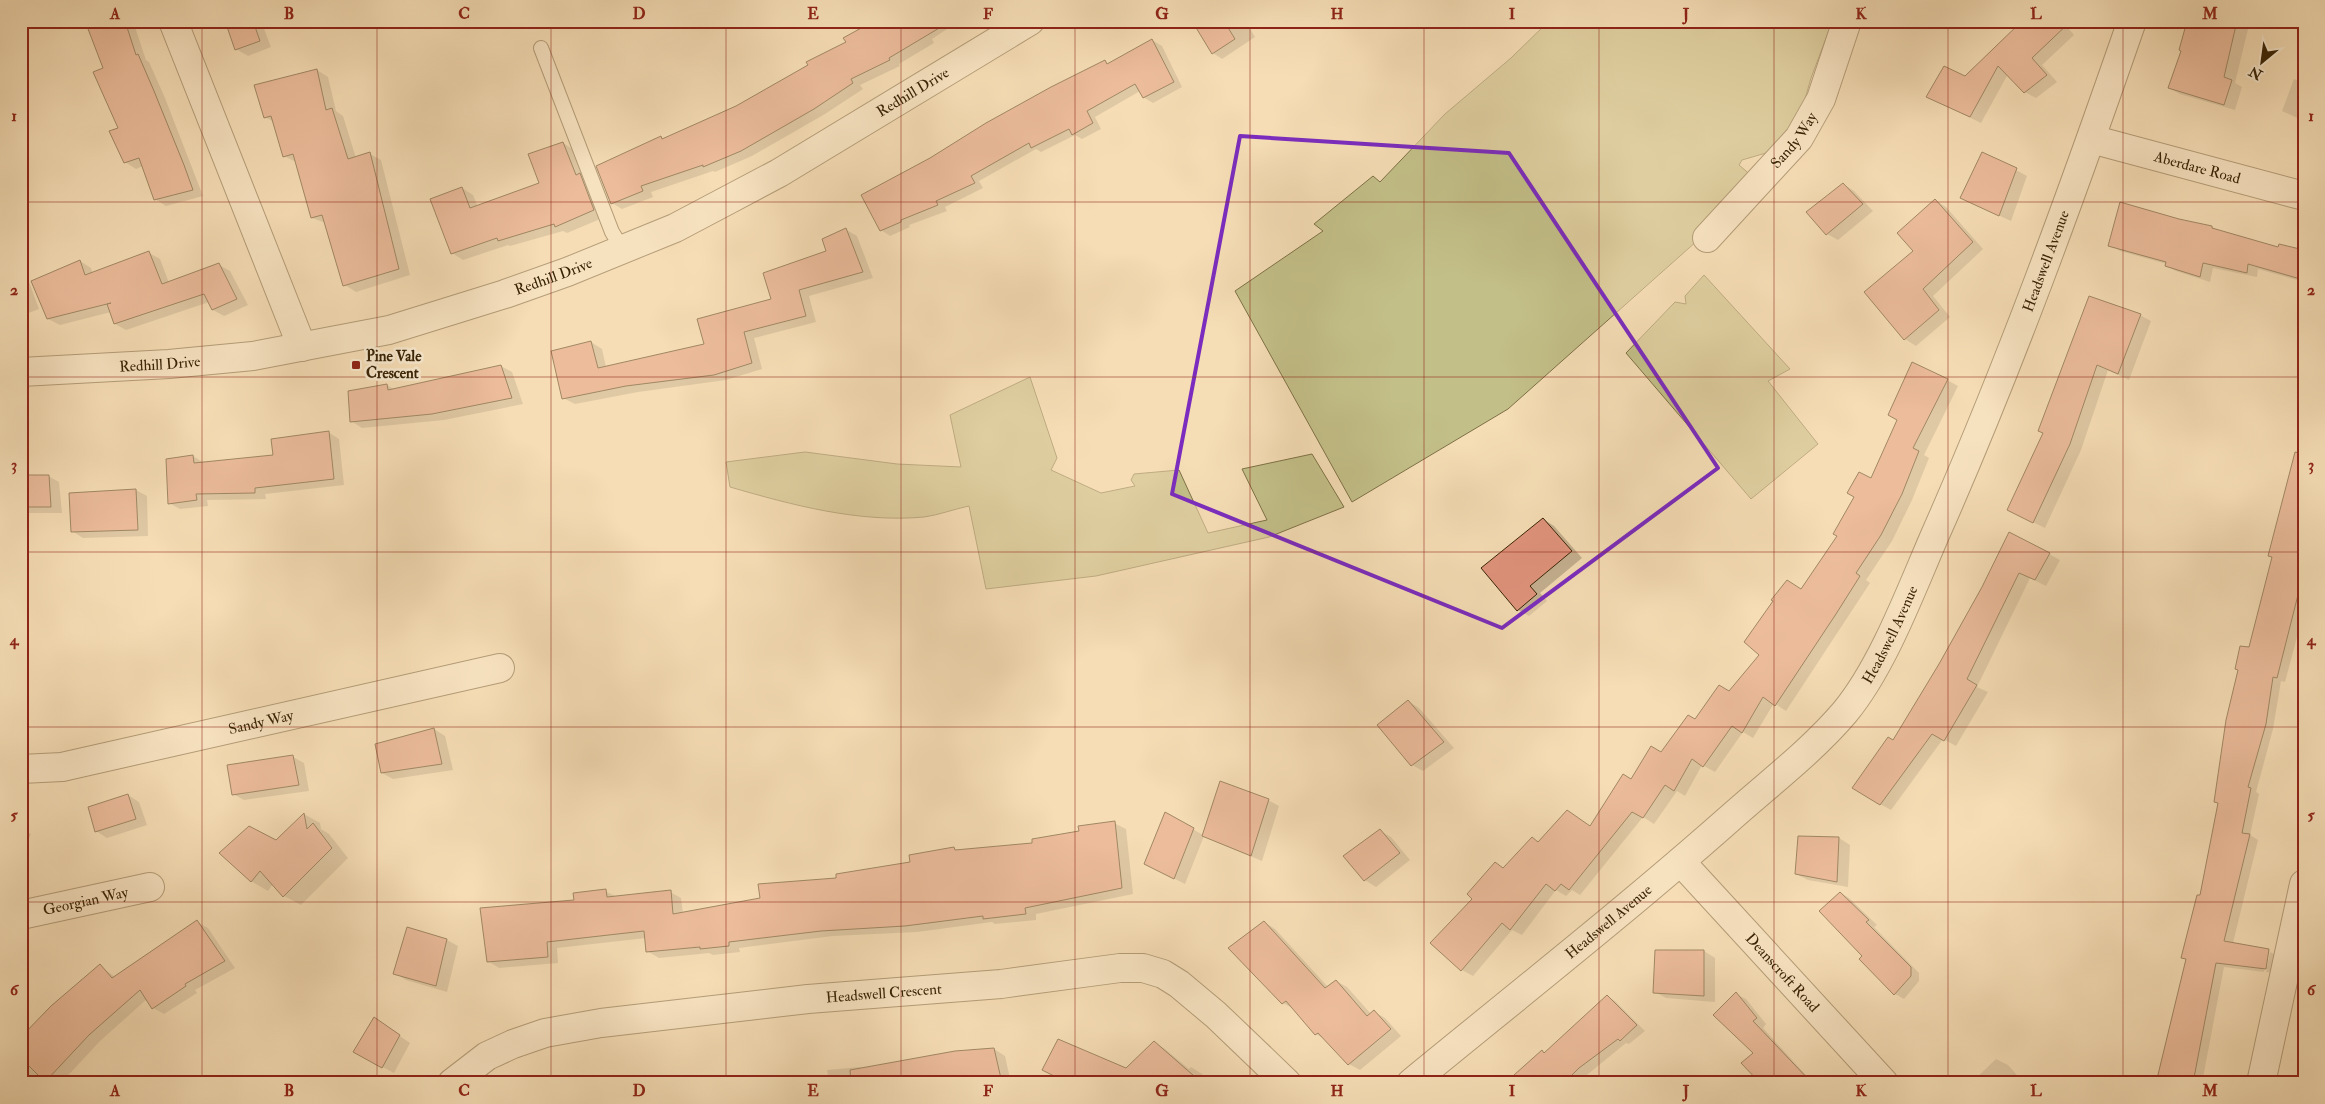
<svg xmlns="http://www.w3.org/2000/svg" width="2325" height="1104" font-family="'IM FELL Double Pica',serif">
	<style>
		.green { fill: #c3bf88; stroke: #7e7146 }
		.shadow { fill: #0003 }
		.building { fill: #e1947d; stroke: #382305 }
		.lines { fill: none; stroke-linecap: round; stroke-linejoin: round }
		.service-casing { stroke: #675231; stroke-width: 16 }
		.minor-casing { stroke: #675231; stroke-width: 30 }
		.service { stroke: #f8e9cf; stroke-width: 14 }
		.minor { stroke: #f8e9cf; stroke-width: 28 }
		.marked { fill: none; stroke: #7b2cbf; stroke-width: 4; stroke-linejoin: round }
		.grid { fill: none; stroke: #8f2418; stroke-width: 1; stroke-opacity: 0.55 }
		.poi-dot { fill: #8f2418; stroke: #f8e9cf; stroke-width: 2 }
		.labels { text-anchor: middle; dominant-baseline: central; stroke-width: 5; stroke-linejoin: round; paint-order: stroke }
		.street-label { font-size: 15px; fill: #382305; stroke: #f8e9cf }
		.poi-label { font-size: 15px; font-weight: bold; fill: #382305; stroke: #f8e9cf; text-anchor: start }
		.neatline { fill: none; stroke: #8f2418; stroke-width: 2 }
		.grid-label { font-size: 16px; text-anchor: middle; font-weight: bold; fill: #8f2418 }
	</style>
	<rect width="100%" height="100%" fill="#f5ddb5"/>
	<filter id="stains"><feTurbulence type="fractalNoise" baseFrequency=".004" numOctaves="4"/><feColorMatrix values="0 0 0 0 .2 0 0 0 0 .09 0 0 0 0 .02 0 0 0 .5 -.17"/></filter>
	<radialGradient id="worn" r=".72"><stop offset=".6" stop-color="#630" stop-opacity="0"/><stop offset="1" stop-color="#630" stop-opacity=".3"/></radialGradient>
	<path class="green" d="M1549 21H1827L1831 25 1811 78 1803 106 1780 144 1766 153 1742 160 1739 165 1761 184 1508 409 1352 502 1235 291 1323 231 1314 224 1373 176 1380 182 1445 114 1511 58Z
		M1704 275 1790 369 1768 381 1818 444 1751 499 1626 353 1675 302 1686 304 1685 296Z
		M1030 377 1057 458 1051 470 1101 493 1135 486 1131 480 1134 474 1179 470 1208 533 1267 520 1242 469 1312 454 1344 507 1269 537 1096 576 986 589 969 506C954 509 939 515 924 517 859 523 792 505 730 487L726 462 805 452 897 464 961 467 950 415Z"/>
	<path class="shadow" d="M86 21H133L146 60 149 62 165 98 203 196 166 206 155 199 143 166 136 169 125 162 105 68Z
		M226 21H261L271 47 248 56 236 49Z
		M877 21H959L932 39 934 43 899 64 900 66 860 85 863 89 825 114 752 156 715 172 713 171 651 192 653 197 622 209 612 203 661 137 664 139 736 107 847 42Z
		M1193 21H1248L1246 22 1255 37 1222 59 1213 53Z
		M2021 21H2062L2074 35 2042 65 2057 82 2036 98 2025 92 2008 74 1981 123 1928 97 1965 78 2022 23Z
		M2190 21H2253L2250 29H2248L2235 83 2242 87 2235 110 2180 94 2169 88 2182 51Z
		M1152 40 1162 46 1182 87 1153 103 1143 97 1140 91 1095 117 1101 129 1082 139 1075 135 1041 152 1036 149 979 181 983 188 945 207 947 211 909 225 910 227 890 236 881 230 1105 61 1109 64Z
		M317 70 328 77 336 111 343 116 356 158 370 154 381 160 410 275 356 292 345 285 326 223 312 218 296 162 284 156 274 122 265 117Z
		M2294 79 2304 83V121L2282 111Z
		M563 143 574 150 605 217 567 233 563 231 510 246 508 245 463 260 452 253 462 188 473 195 478 207 540 183Z
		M2016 170 2027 176 2011 221 1961 198Z
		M1843 184 1854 191 1873 211 1838 240 1827 234Z
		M1935 200 1946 207 1983 249 1933 296 1950 317 1916 346 1905 339 1915 251Z
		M2178 220 2212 227 2221 232 2279 249 2304 251V282L2258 269 2257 277 2213 268 2210 282 2176 271 2166 266 2167 264 2120 251 2110 245Z
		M845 229 857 236 873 278 809 296 816 322 754 338 762 369 726 380 638 392 575 404 563 398 591 342 602 349 606 367 705 345 772 300 828 252Z
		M149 253 160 259 169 283 219 265 230 271 248 305 224 316 213 310 209 302 126 330 115 324 111 312 60 325 48 319 80 261 91 268 93 274Z
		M21 276 28 279 39 309 26 314H21Z
		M2140 315 2151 321 2129 380 2108 370 2081 450 2045 528 2020 516 2044 433 2040 430Z
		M501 366 512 372 523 404 444 420 362 428 351 421 387 385 395 390Z
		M1947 380 1958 386 1924 455 1929 458 1912 500 1892 541 1866 580 1870 583 1786 711 1774 703 1753 738 1743 732 1715 772 1702 765 1685 796 1677 791 1654 824 1643 817 1580 895 1572 890 1566 896 1556 890 1522 935 1512 930 1473 976 1462 970 1496 864 1504 868 1532 839 1539 843 1567 811 1591 827 1632 780 1696 721 1730 692 1761 655 1839 536 1872 480Z
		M2304 413V611L2285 682 2281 681 2273 729 2256 792 2259 794 2250 835 2258 840 2233 943 2268 951 2276 955 2274 973 2266 972 2270 952H2267L2264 972 2224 967 2202 1083H2157L2187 960 2183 958 2201 897 2219 804 2215 802 2250 649 2273 558 2270 555 2302 431 2299 429Z
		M328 432 339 439 344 485 265 494 266 499 207 500 208 506 180 509 169 503 193 456 204 463 274 456Z
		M21 476H48L59 482 62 513H21Z
		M136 490 147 496 148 536 83 538 72 531Z
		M1543 519 1554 526 1582 558 1540 593 1547 601 1529 616 1518 610Z
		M2049 554 2060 560 2046 586 2030 578 1977 687 1988 692 1956 746 1943 739 1891 810 1880 804 1940 665 1983 588Z
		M1408 701 1419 708 1454 748 1423 771 1412 765Z
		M434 729 445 736 453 770 393 779 382 773Z
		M293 757 304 763 309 791 244 800 233 794Z
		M128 795 139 802 147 825 107 838 96 831Z
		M1268 800 1279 806 1262 861 1204 836 1185 884 1157 870 1166 814 1203 835Z
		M304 814 320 823 321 829 329 834 348 858 301 905 284 896 273 884 268 891 251 881 276 842Z
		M1114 823 1126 829 1133 894 1036 914V920L995 924 992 922 917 932 833 936 739 948 740 952 713 955 709 953 659 958 647 951 646 938 557 948 558 963 499 968 488 961 575 901 605 891 617 897 670 892 681 898 683 914 762 899 912 863 954 849 958 851 1034 844Z
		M21 828 31 834 21 857Z
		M1380 831 1391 837 1410 860 1376 887 1365 880Z
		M1799 837 1839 838 1850 845 1848 887 1808 880 1796 874Z
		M1841 893 1849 898 1877 925 1874 927 1919 973V981L1904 999 1895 994 1863 956Z
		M197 922 208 928 235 968 195 990 197 993 164 1014 153 1008 147 999 100 1041 61 1083H21V1062L100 966 115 977Z
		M1264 922 1275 929 1328 987 1336 981 1347 987 1371 1014 1374 1012 1385 1018 1401 1036 1360 1070 1349 1064 1326 1040 1316 1034 1294 1009 1283 1003Z
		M408 929 447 940 458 946 447 992 406 980 395 973Z
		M1704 951 1715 958V1002L1666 998 1655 992Z
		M1736 994 1746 999 1766 1024 1763 1028 1813 1083H1762L1755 1053Z
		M1607 996 1615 1001 1645 1031 1629 1044 1626 1043 1577 1083H1503L1511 1076 1513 1077 1542 1051 1545 1053Z
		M375 1019 410 1043 394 1073 355 1052Z
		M1154 1042 1165 1049 1189 1069 1191 1067 1202 1074 1211 1083H1148Z
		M994 1049 1005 1056 1011 1083H752V1079L828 1075 827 1070 860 1067 863 1069Z
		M1996 1059 2008 1065 2024 1083H1976L1974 1080Z"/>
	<path class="building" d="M85 21H125L136 55 138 54 154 91 184 165 193 190 154 200 139 158 124 163 109 131 118 128 93 72 103 68Z
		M225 21H253L260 41 235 50Z
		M874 21H951L889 58 890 60 851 79 853 83 814 109 741 151 703 167V165L641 186 643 191 611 204 596 166 661 136 662 139 736 106 808 65 806 62 846 42 843 38Z
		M1192 21H1224L1235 39 1212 54Z
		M2022 21H2071L2032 58 2047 75 2024 93 1998 66 1970 117 1926 97 1944 66 1965 76Z
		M2187 21H2237L2224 77 2232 80 2224 105 2168 88 2181 51 2179 50Z
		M1152 39 1174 82 1143 98 1135 84 1087 111 1093 123 1072 135 1069 129 1031 148 1029 143 971 176 975 183 936 201 938 205 901 220V222L880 231 861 195 930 158 986 123 1051 87 1105 60 1107 64Z
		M317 69 326 110 332 108 348 159 370 152 399 269 343 286 322 215 311 218 293 154 283 157 271 116 264 118 254 85Z
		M563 142 576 175 580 173 594 210 555 227 554 224 498 241 497 238 451 254 430 199 462 187 470 208 539 183 528 154Z
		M1982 152 2017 168 1999 216 1960 198Z
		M1843 183 1863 204 1826 235 1806 212Z
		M1935 199 1973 242 1923 289 1939 310 1904 340 1864 292 1913 251 1897 233Z
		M2120 202 2179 219 2212 226V228L2278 247 2279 244 2304 250V280L2248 264 2247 273 2203 263 2200 277 2165 266 2166 262 2108 246Z
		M846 228 863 272 799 290 806 316 744 332 752 363 714 375 626 386 562 399 551 351 591 341 598 368 704 344 697 319 771 299 763 273 826 251 822 239Z
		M149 251 162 284 219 263 237 299 212 310 204 294 114 324 107 304 111 303 47 319 31 281 80 260 85 275Z
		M2089 296 2141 314 2118 374 2097 365 2070 444 2033 523 2007 510 2043 433 2038 431Z
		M1912 362 1948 379 1913 448 1919 451 1902 494 1881 535 1856 573 1860 576 1836 614 1775 706 1763 697 1742 733 1732 726 1703 767 1692 759 1674 791 1665 785 1643 818 1632 812 1569 890 1561 884 1555 891 1546 884 1510 930 1502 923 1461 971 1430 943 1472 899 1467 894 1495 862 1503 868 1532 837 1538 842 1567 810 1590 826 1623 774 1631 779 1651 746 1661 752 1688 715 1695 719 1719 685 1729 691 1759 655 1744 642 1773 601 1771 600 1787 580 1801 589 1837 536 1833 534 1854 497 1847 493 1859 472 1871 478 1897 420 1888 415Z
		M501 365 512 398 432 414 350 422 348 391 387 384 388 390Z
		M329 431 334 479 255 488V493L196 494 197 500 168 504 166 459 193 455 194 463 273 455 271 439Z
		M2295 452 2304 454V561L2299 583H2301L2277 678 2273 677 2266 724 2248 787 2251 788 2242 833 2250 834 2224 941 2269 949 2266 969 2216 963 2193 1083H2156L2186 959 2181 958 2197 895H2200L2218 803 2214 802 2226 720 2238 670 2235 669 2240 646 2249 647 2272 557 2268 556Z
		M21 475H49L51 507H21Z
		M136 489 138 530 71 532 69 493Z
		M1543 518 1572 551 1530 586 1537 594 1517 611 1481 568Z
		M2009 532 2050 553 2035 580 2019 573 1967 679 1977 685 1944 741 1932 734 1880 805 1852 788 1888 737 1893 740 1939 664 1982 587Z
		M1408 700 1444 742 1411 766 1377 725Z
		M434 728 442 764 381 773 375 744Z
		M293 755 299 785 232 795 227 765Z
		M1220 781 1269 799 1251 856 1202 836Z
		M128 794 136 819 95 832 88 807Z
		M1165 812 1194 828 1174 879 1144 864Z
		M304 813 307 829 313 823 332 848 283 897 260 871 251 882 219 853 249 826 276 840Z
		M1115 821 1122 888 1025 908 1026 914 983 919V916L905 926 821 931 729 942V946L700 949V947L646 952 644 931 547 942 548 957 487 962 480 908 574 900 573 893 606 889 607 897 671 890 673 914 760 898 758 884 836 878V874L910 862 909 855 954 847 955 850 1032 843V839L1079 831 1078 826Z
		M1380 829 1400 853 1364 881 1343 856Z
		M1798 836 1839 837 1837 882 1795 874Z
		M1840 892 1869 920 1866 922 1911 967V976L1894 995 1859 959 1862 956 1819 911Z
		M197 920 225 961 185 984 186 986 152 1009 140 990 89 1035 45 1082 21 1058V1037L51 1006 100 964 112 978Z
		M1264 921 1325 988 1336 980 1367 1016 1374 1010 1391 1029 1348 1065 1318 1033 1315 1035 1286 1001 1282 1004 1228 948Z
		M407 927 447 939 436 986 393 974Z
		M1655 950H1704V996L1653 993Z
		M1736 992 1757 1018 1753 1021 1812 1083H1760L1741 1063 1753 1053 1713 1015Z
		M1607 995 1637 1025 1620 1041 1618 1039 1579 1068 1564 1083H1505L1542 1050 1544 1053Z
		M374 1017 400 1035 382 1068 353 1052Z
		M1058 1039 1126 1068 1154 1041 1202 1083H1068L1042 1070Z
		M994 1048 1002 1083H851L850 1070 955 1051Z"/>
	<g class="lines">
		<g class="service-casing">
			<path id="service" d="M541 48 612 232 623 250"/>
		</g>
		<g class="minor-casing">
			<g id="minor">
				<path d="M173 21 302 347"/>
				<path id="s1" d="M2091 139 2304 196"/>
				<path id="s2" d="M1707 238 1799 138 1821 99 1847 21"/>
				<path id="s3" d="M21 372 169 364 253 356 389 330 505 294 567 272 675 228 728 200 779 173 1030 21"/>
				<path id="s4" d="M21 769 62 767 500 668"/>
				<path id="s5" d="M1681 862 1884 1083"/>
				<path id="s6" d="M21 915 150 887"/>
				<path id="s7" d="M452 1083 487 1056 513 1044 545 1033 601 1023 808 999 1001 984 1120 968H1143L1163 974 1179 984 1216 1015 1287 1083"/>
				<path id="s8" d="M1411 1083C1517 996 1625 911 1728 820 1767 785 1811 752 1845 712 1883 666 1911 590 1935 535 2009 368 2072 194 2132 21"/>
				<path d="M2261 1083 2304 884"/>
			</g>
		</g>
		<use href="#service" class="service"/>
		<use href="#minor" class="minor"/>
	</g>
	<path d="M0 0H2325V1104H0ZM1240 136 1509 153 1718 468 1502 628 1172 494Z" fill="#f5ddb5" fill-opacity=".55" fill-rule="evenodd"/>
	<path class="marked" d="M1240 136 1509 153 1718 468 1502 628 1172 494Z"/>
	<path class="grid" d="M202 21V1083M377 21V1083M551 21V1083M726 21V1083M901 21V1083M1075 21V1083M1250 21V1083M1424 21V1083M1599 21V1083M1774 21V1083M1948 21V1083M2123 21V1083M21 202H2304M21 377H2304M21 552H2304M21 727H2304M21 902H2304"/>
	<rect class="poi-dot" x="351" y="360" width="10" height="10" rx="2.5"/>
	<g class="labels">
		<g class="street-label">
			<text stroke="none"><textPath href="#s3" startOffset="949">Redhill Drive</textPath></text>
			<text stroke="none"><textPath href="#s2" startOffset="131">Sandy Way</textPath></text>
			<text stroke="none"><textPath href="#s1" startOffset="110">Aberdare Road</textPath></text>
			<text stroke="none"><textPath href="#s8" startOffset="1066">Headswell Avenue</textPath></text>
			<text stroke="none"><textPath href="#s3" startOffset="544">Redhill Drive</textPath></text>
			<text stroke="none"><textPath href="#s3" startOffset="139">Redhill Drive</textPath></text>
			<text stroke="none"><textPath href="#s8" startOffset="661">Headswell Avenue</textPath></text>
			<text stroke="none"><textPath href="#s4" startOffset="245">Sandy Way</textPath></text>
			<text stroke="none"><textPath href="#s6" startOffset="66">Georgian Way</textPath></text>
			<text stroke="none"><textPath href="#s8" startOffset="255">Headswell Avenue</textPath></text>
			<text stroke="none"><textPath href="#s5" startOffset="150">Deanscroft Road</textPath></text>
			<text stroke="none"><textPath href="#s7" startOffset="448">Headswell Crescent</textPath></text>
		</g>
		<g class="poi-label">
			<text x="366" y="356">Pine Vale<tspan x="366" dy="17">Crescent</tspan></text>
		</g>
	</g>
	<rect width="2325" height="1104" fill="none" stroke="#f5ddb5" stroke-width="55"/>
	<g transform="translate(2262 62) rotate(209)" stroke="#f8e9cf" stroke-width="4" paint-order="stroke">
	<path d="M0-4L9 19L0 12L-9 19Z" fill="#382305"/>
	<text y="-8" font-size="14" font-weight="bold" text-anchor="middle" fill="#382305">N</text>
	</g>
	<rect x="28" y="28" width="2270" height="1048" class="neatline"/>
	<g class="grid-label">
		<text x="115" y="19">A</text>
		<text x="289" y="19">B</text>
		<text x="464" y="19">C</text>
		<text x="639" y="19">D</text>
		<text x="813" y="19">E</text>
		<text x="988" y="19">F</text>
		<text x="1162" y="19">G</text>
		<text x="1337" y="19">H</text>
		<text x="1512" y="19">I</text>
		<text x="1686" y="19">J</text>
		<text x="1861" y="19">K</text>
		<text x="2036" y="19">L</text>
		<text x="2210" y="19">M</text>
		<text x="14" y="121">1</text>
		<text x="2311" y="121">1</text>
		<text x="14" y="295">2</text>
		<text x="2311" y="295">2</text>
		<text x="14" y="470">3</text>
		<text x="2311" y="470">3</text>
		<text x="14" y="645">4</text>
		<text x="2311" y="645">4</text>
		<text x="14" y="820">5</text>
		<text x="2311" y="820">5</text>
		<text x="14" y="995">6</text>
		<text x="2311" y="995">6</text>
		<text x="115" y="1096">A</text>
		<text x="289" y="1096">B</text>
		<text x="464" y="1096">C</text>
		<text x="639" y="1096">D</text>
		<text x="813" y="1096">E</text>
		<text x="988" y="1096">F</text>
		<text x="1162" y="1096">G</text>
		<text x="1337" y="1096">H</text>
		<text x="1512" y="1096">I</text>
		<text x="1686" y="1096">J</text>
		<text x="1861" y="1096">K</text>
		<text x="2036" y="1096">L</text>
		<text x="2210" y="1096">M</text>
	</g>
	<rect width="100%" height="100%" filter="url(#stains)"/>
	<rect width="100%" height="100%" fill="url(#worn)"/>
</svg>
